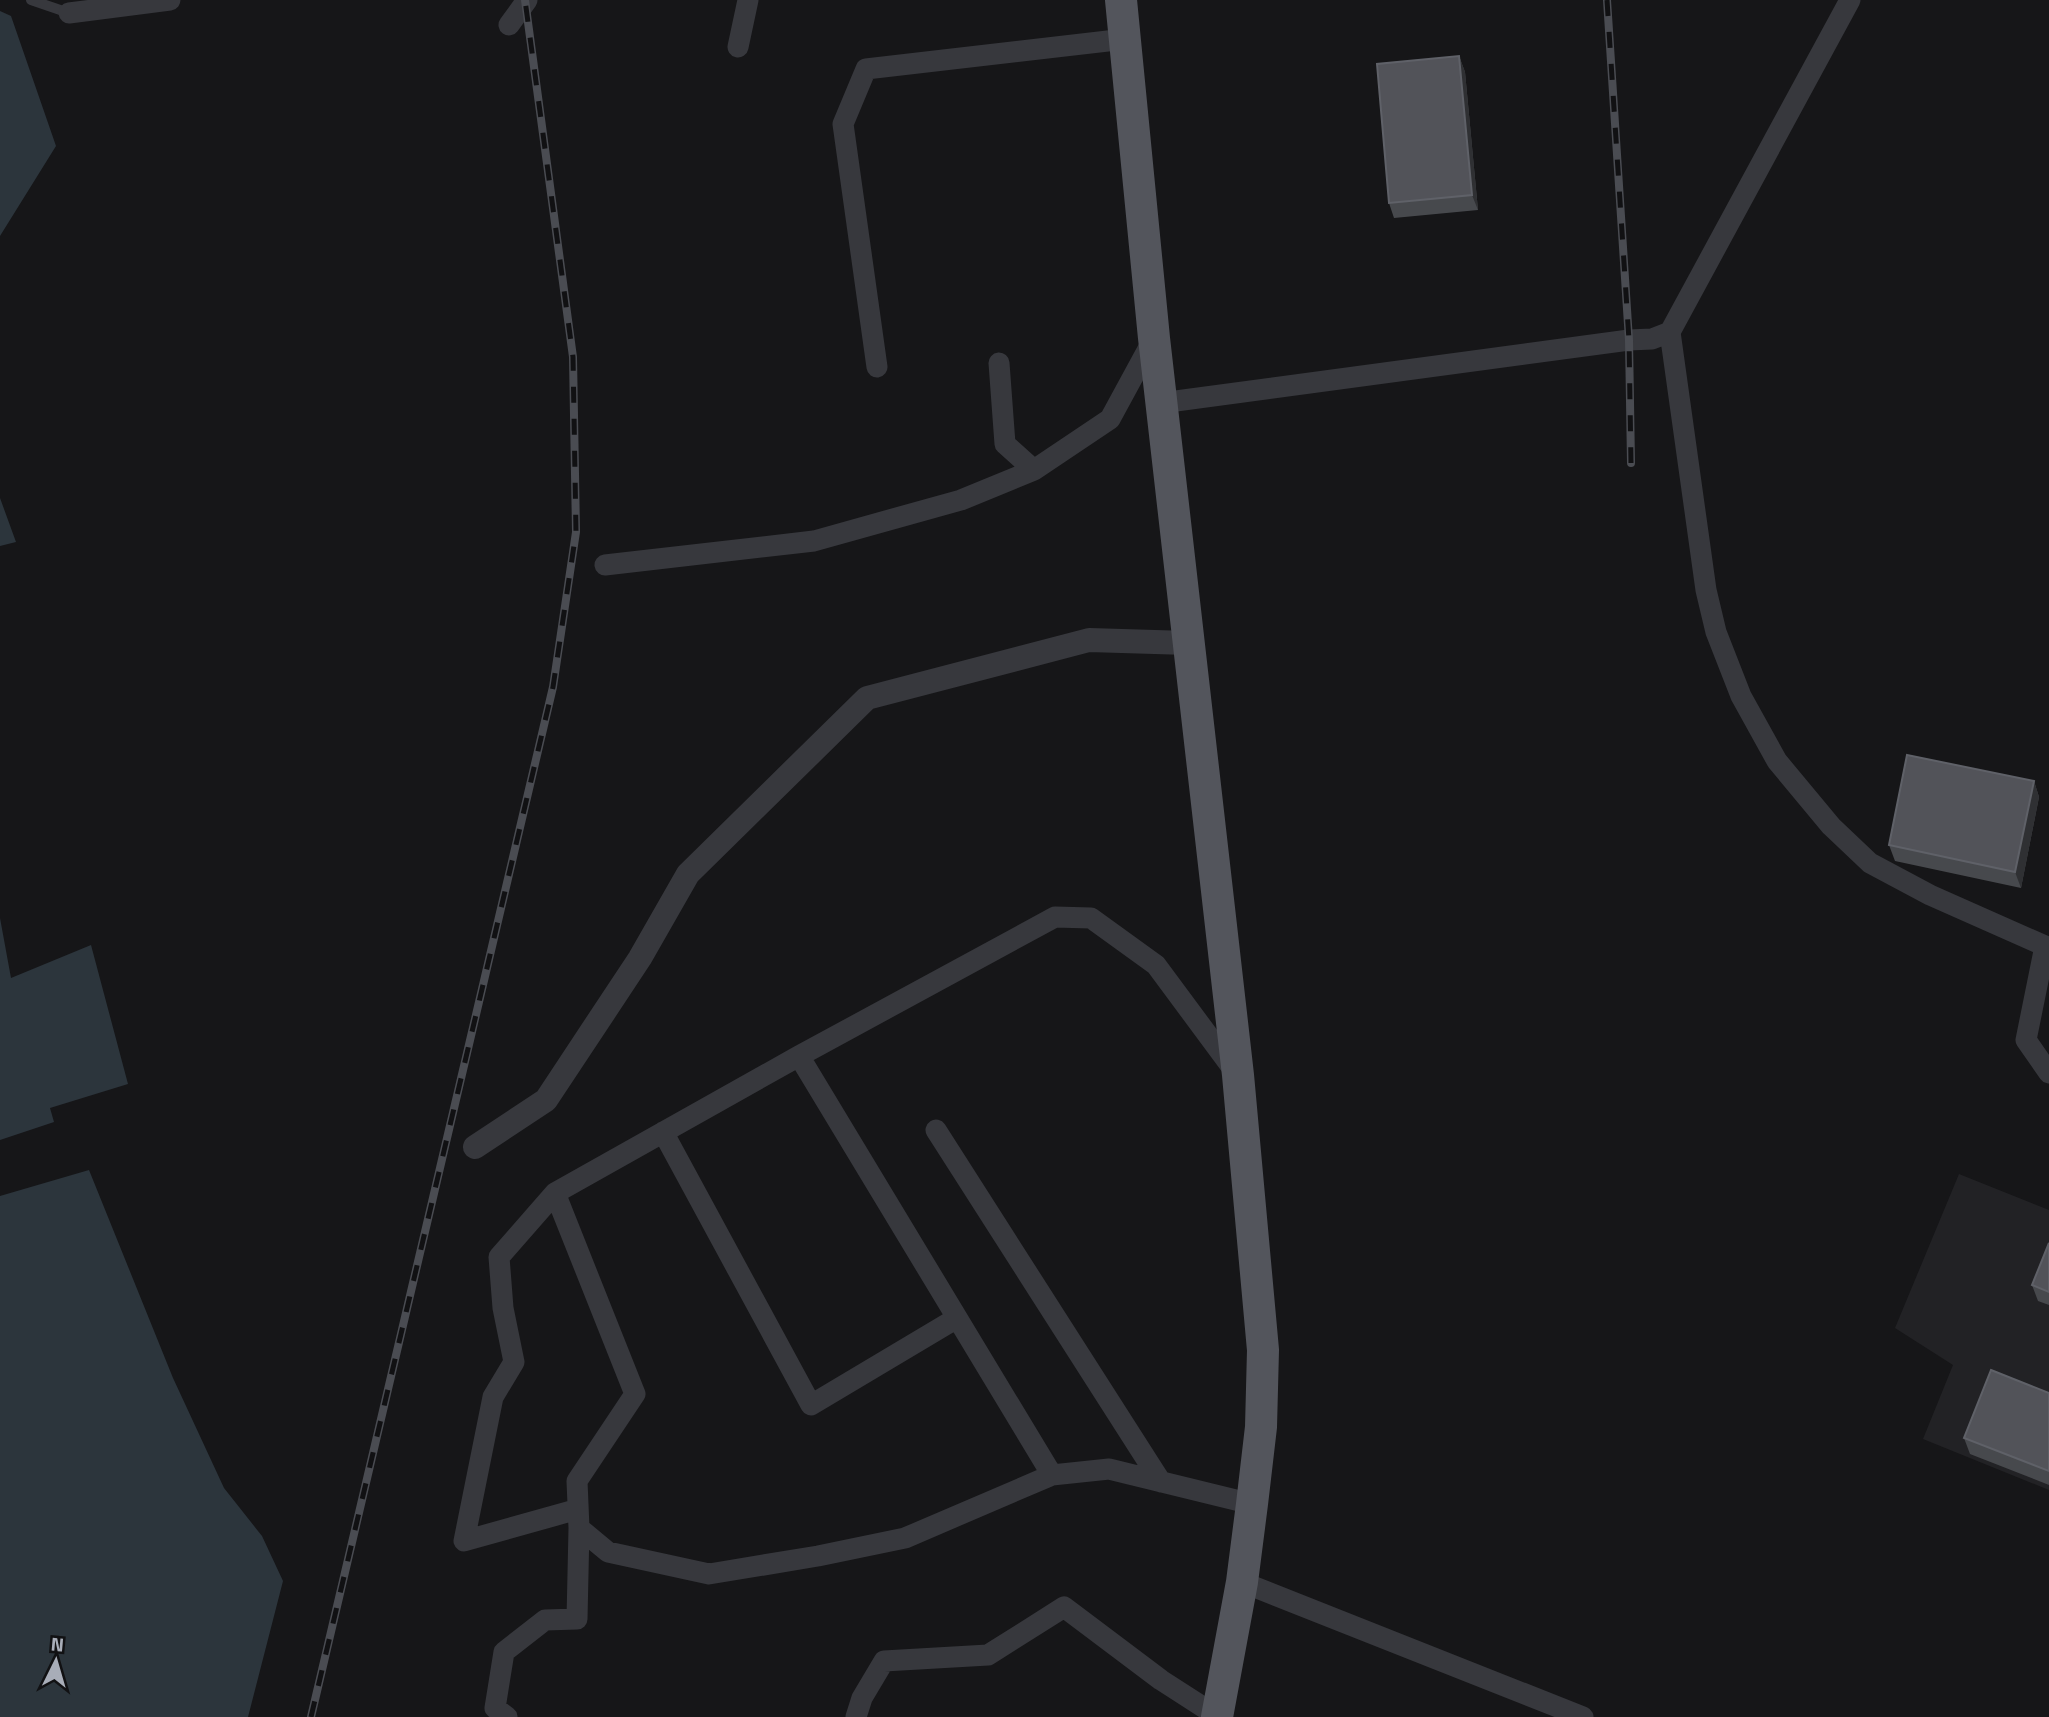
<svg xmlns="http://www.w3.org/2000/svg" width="2049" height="1717" font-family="'Titillium Web',sans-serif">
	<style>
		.built { fill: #222225 }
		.water { fill: #2c353c }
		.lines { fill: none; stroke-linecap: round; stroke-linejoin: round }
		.service { stroke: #37383d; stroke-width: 10 }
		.minor { stroke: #37383d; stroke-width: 21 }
		.tertiary { stroke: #37383d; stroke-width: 24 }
		.primary { stroke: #53555c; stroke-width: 32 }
		.rail-casing { stroke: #4a4c52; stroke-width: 8 }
		.rail { stroke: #111113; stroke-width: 5; stroke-dasharray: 16; stroke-linecap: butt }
		.wall { fill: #47494d }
		.shaded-wall { fill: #2f3033 }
		.building { fill: #525359; stroke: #5f6168; stroke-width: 2 }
	</style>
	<rect width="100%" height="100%" fill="#161618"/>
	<path class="built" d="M1959 1174 2049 1210V1490L1923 1439 1953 1365 1895 1328Z"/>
	<path class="water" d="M0 11 11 16 56 146 0 236Z
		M0 498 16 542 0 546Z
		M0 918 11 978 91 945 128 1084 50 1108 54 1122 0 1140Z
		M89 1170 173 1378 224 1488 262 1536 283 1581 248 1717H0V1196Z"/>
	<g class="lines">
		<path class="service" d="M31 0 69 13"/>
		<path class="minor" d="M69 13 170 0
			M509 25 527 0
			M738 47 748 0
			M1670 332 1850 0
			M999 363 1005 444 1034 470
			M877 367 843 124 866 69 1125 39
			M1161 403 1629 340 1652 339 1670 332 1706 590 1716 632 1741 696 1777 761 1831 826 1870 863 1930 895 2045 946 2026 1040 2049 1073
			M605 565 814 541 961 500 1034 470 1110 419 1154 338
			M799 1056 1052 1475
			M936 1130 1161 1482
			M663 1132 811 1405 957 1318
			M555 1193 635 1394 577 1481 579 1528 608 1552 709 1574 818 1556 905 1538 1052 1475 1109 1469 1252 1504
			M578 1509 464 1541 493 1397 514 1362 503 1308 499 1257 555 1193 799 1056 1055 917 1091 918 1156 965 1236 1073
			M1242 1582 1583 1717
			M507 1717 495 1708 504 1652 545 1620 577 1619 579 1528
			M856 1717 862 1698 884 1661 988 1655 1064 1607 1161 1680 1217 1716"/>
		<path class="tertiary" d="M475 1147 546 1100 640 958 688 874 867 698 1089 640 1188 643"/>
		<path class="primary" d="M1121 0 1154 338 1238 1075 1263 1350 1261 1427 1252 1504 1242 1582 1217 1717"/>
		<g class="rail-casing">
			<path id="rail" d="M1607 0 1629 340 1631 463
				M311 1717 553 687 576 532 573 357 525 0"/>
		</g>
		<use href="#rail" class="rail"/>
	</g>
	<path class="wall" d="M1459 56 1465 72 1478 210 1394 218 1389 203Z
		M2034 781 2039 797 2021 888 1895 861 1889 845Z
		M2049 1243V1305L2038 1301 2032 1285Z
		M2049 1393V1485L1970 1454 1964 1438Z"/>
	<path class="shaded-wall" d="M1459 56 1465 72 1478 210 1472 195Z
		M2034 781 2039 797 2021 888 2015 872Z"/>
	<path class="building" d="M1459 56 1472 195 1389 203 1377 64Z
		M1907 755 2034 781 2015 872 1889 845Z
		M2049 1243V1292L2032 1285Z
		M1991 1370 2049 1393V1471L1964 1438Z"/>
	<g transform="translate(56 1661) rotate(5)" stroke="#111113" stroke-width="5" paint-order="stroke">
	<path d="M0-5L12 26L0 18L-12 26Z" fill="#a8adb8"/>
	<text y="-10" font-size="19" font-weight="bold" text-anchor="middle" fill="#a8adb8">N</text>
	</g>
</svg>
